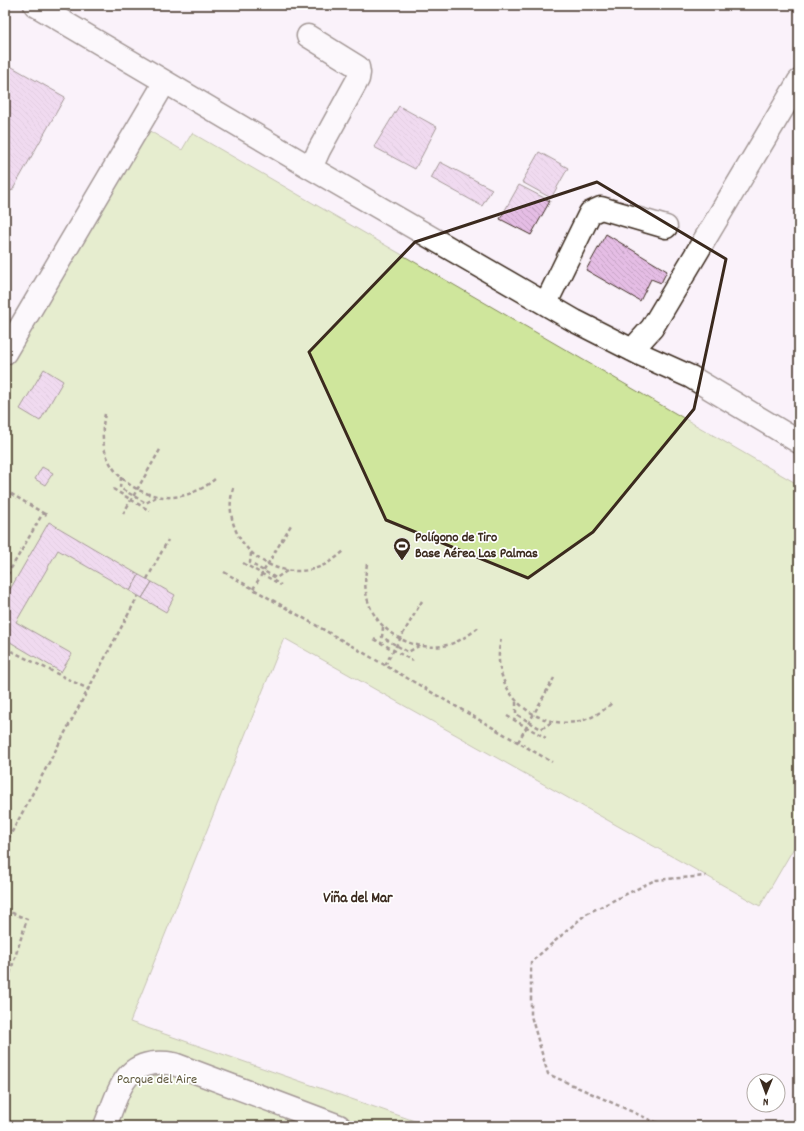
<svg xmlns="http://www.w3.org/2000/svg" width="804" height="1131" font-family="Dekko,sans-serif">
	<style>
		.green { fill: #cfe69c; stroke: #85885d }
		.building { fill: url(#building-back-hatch); stroke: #3b2a1e }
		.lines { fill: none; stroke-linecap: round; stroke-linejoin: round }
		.minor-casing { stroke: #3b2a1e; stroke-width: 25 }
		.path { stroke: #3b2a1e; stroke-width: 2.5; stroke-dasharray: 4 3; stroke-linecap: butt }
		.minor { stroke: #fff; stroke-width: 22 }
		.marked { fill: none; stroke: #3b2a1e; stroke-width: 3; stroke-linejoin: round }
		.labels { text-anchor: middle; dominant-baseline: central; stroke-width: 3.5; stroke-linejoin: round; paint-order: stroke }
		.poi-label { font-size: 14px; font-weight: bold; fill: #3b2a1e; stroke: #fff; text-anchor: start }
		.park-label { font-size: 14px; fill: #60593e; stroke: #fff }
		.neighbourhood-label { font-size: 15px; font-weight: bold; fill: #3b2a1e; stroke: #fff }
	</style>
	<defs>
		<pattern id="building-back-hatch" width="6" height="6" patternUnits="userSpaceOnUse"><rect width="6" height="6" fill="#e5bde5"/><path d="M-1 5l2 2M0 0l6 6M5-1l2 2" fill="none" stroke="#c5a3c4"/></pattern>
	</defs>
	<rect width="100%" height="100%" fill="#faf2fa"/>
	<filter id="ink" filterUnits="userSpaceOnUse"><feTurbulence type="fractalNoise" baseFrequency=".025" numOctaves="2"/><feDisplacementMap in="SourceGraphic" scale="8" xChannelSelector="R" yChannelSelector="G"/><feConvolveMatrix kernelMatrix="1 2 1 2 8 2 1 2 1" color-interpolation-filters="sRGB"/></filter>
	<g filter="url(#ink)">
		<path class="green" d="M136 123 182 150 192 133 799 485V839L760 906 284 638 130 1022 429 1126H5V336Z"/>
		<path class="building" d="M5 63 65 97 12 191 5 187Z
			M399 106 437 127 415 169 374 147Z
			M539 152 568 168 551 198 522 182Z
			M440 162 492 189 482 206 431 178Z
			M519 185 550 201 531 235 500 219Z
			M606 234 667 271 661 283 651 279 640 301 586 270Z
			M44 369 63 381 40 421 20 409Z
			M42 467 53 473 45 485 35 479Z
			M49 522 139 575 130 591 58 550 16 622 72 654 61 672 5 639V598Z
			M139 575 152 582 142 598 130 591Z
			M152 582 175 595 166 612 142 598Z"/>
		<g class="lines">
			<g class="minor-casing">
				<path id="minor" d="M35 5 311 168 575 321 642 355 691 377 799 442
					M308 36 358 67 359 73 358 79 319 150 311 168
					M546 303 590 213 601 208 666 227
					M632 350 652 328 799 81
					M5 353 165 82
					M105 1126C120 1089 124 1056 174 1064L339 1126"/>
			</g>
			<path class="path" d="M105 414C102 427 102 438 105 451 116 488 161 508 196 491 204 488 210 483 216 478
				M121 477 120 488 146 503 156 497
				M233 488C231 496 230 504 231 512 235 551 275 579 313 569 325 566 335 559 344 551
				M113 489 150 511
				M5 490 43 513 5 579
				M43 513 47 515
				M123 514 161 448
				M251 553 250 563 276 578 287 571
				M243 563 281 585
				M367 564C365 576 364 588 368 601 378 633 414 653 447 645 459 642 469 635 479 627
				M224 572 552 762
				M147 579 168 540
				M253 589 291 525
				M383 627 382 637 408 652 419 646
				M374 639 413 661
				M501 639C498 652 498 664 502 676 512 708 547 729 580 721 593 718 603 711 612 703
				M5 648 88 689
				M385 665 422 601
				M516 702V714L541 729 552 722
				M507 716 546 738
				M518 742 554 678
				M5 845 138 596
				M5 910 27 919 5 989
				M664 1126 548 1074 531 1016V962L586 914 655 880 706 876"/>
			<use href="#minor" class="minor"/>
		</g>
	</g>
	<path d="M0 0H804V1131H0ZM597 182 726 259 694 409 593 532 528 578 386 520 309 352 415 242Z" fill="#faf2fa" fill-opacity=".55" fill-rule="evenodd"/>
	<path class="marked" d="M597 182 726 259 694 409 593 532 528 578 386 520 309 352 415 242Z"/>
	<defs>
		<g id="stadium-pin" transform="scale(0.9)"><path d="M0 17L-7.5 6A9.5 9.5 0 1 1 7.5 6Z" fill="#3b2a1e" stroke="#fff"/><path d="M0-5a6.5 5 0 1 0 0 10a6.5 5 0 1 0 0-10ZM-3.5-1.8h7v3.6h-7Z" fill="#fff"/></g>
	</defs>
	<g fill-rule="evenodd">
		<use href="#stadium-pin" x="402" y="546"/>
	</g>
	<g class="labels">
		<g class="poi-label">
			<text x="415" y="538">Polígono de Tiro<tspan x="415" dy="16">Base Aérea Las Palmas</tspan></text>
		</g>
		<g class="park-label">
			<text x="157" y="1080">Parque del Aire</text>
		</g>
		<g class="neighbourhood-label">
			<text x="358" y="899">Viña del Mar</text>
		</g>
	</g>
	<rect width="804" height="1131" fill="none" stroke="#fff" stroke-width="20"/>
	<rect x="10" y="10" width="784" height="1111" fill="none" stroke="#3b2a1e" stroke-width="1.5" filter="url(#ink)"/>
	<g transform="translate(766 1093) rotate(181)"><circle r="19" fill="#ffffff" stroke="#b1aaa5"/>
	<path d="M0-3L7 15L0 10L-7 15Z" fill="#3b2a1e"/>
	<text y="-6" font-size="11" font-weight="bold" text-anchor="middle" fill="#3b2a1e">N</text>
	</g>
</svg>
